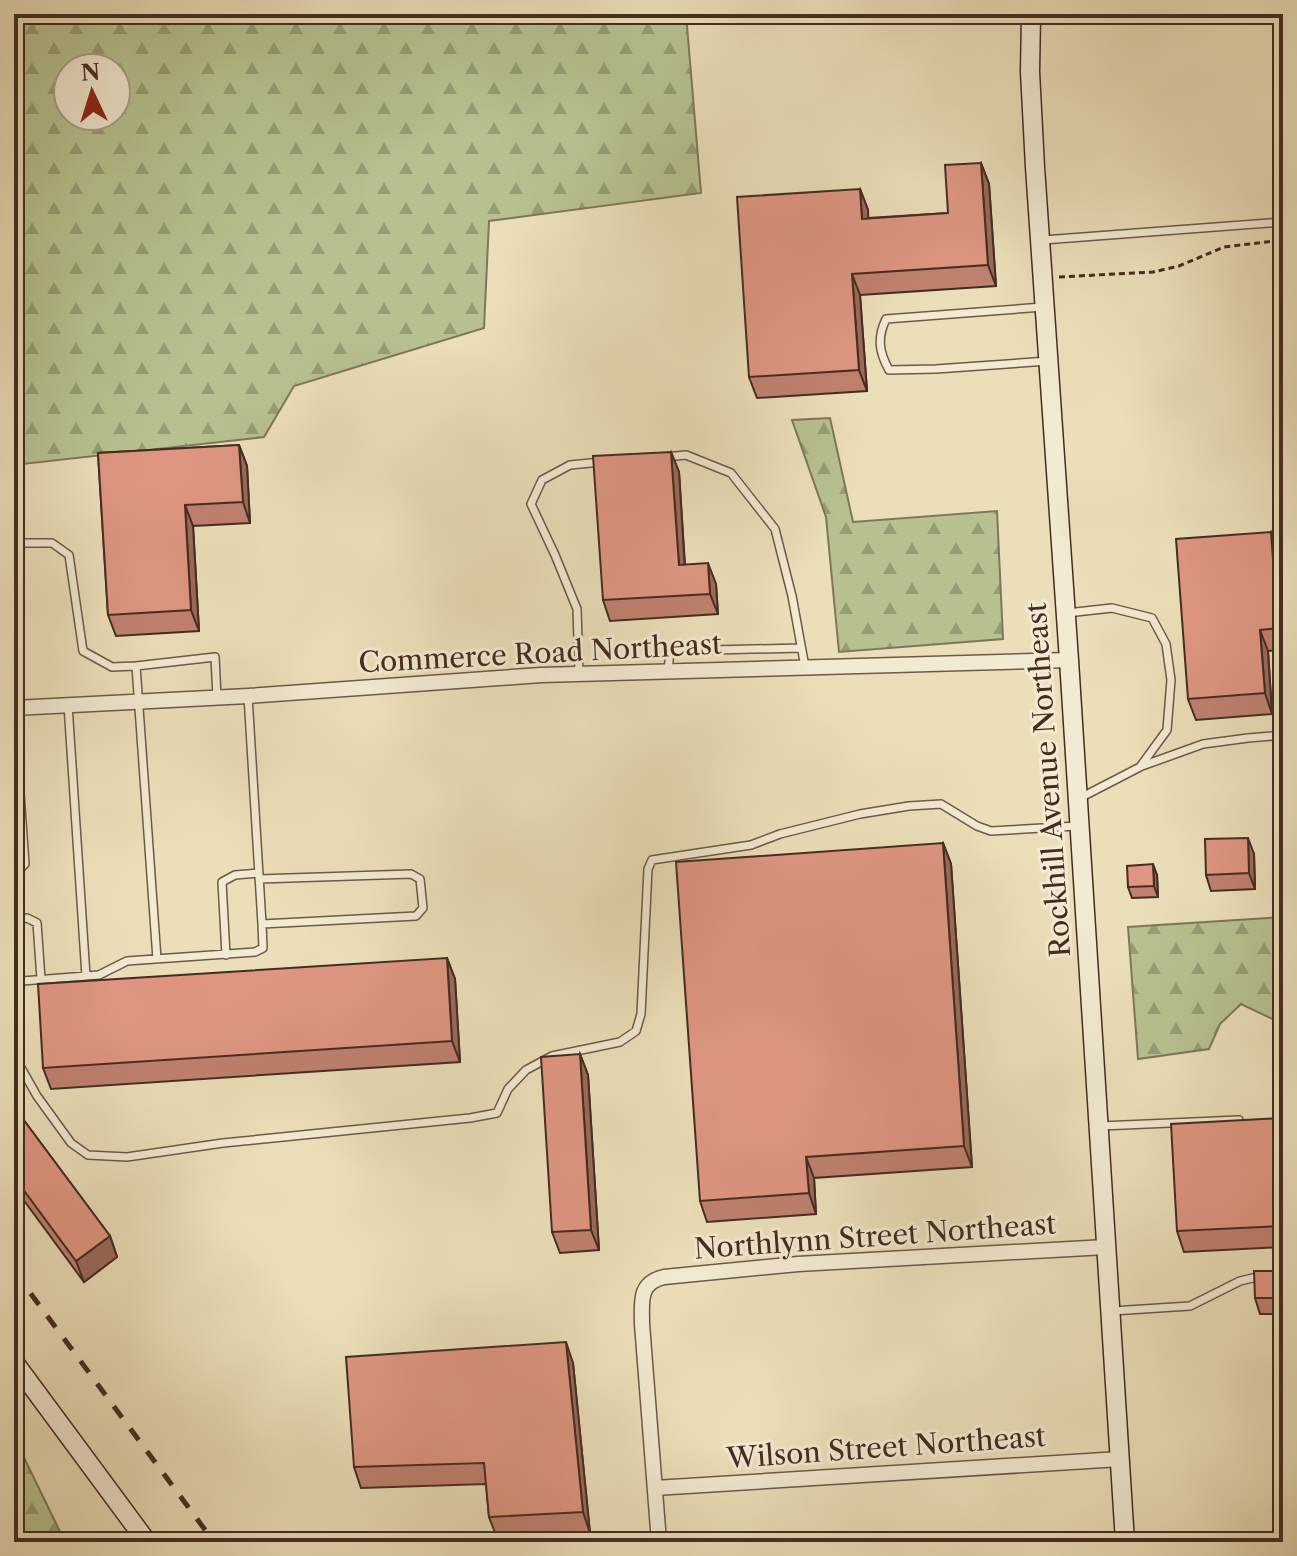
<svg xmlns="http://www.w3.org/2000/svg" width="1297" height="1556" font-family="'Libre Caslon Text',serif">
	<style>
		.forest { fill: url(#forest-firs); stroke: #7e7759; stroke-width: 2; fill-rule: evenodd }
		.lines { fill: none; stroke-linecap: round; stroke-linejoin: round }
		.lane-casing { stroke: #6e5948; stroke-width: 10 }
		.street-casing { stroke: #6e5948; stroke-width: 17 }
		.secondary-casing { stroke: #442c22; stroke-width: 21 }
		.path { stroke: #442c22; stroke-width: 3; stroke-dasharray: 6 4; stroke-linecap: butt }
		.lane { stroke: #f2ead2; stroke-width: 7 }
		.street { stroke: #f2ead2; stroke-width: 14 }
		.secondary { stroke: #f2ead2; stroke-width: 18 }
		.rail { stroke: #442c22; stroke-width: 5; stroke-dasharray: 14 14; stroke-linecap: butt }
		.wall { fill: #c0816f; stroke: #442c22; stroke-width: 2 }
		.shaded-wall { fill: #9c695a; stroke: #442c22; stroke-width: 2 }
		.building { fill: #df9681; stroke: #442c22; stroke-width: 2 }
		.labels { text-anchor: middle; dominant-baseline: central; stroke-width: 6; stroke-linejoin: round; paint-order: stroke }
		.street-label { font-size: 28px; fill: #442c22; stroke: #f2ead2 }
	</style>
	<defs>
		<pattern id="forest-firs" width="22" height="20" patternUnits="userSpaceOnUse" patternTransform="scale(2)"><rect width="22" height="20" fill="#b7c290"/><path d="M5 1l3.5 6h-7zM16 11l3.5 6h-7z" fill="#969e75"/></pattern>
	</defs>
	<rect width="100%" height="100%" fill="#ebdfb9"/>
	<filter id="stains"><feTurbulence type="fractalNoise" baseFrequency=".0025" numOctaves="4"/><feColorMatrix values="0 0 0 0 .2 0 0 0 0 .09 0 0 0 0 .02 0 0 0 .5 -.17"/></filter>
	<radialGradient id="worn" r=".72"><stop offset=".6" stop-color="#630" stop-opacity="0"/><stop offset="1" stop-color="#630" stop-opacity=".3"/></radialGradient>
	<path class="forest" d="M14 14H686L701 193 489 221 484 328 294 386 264 437 14 465ZM68 68H116V116H68Z
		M830 418 853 522 997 511 1003 639 839 652 826 517 792 420Z
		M1283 917V1024L1241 1004 1220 1024 1209 1049 1138 1059 1128 927Z
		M14 1437 65 1542H14Z"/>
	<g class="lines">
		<g class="lane-casing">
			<path id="lane" d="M1043 240 1283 222
				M1043 307 886 319C877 338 879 352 889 370L936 369 1048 361
				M665 457 686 455 731 473 775 529 792 596 805 667
				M14 543H52L69 555 83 651 112 667 136 666
				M1067 613 1112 608 1152 618 1166 644 1171 680 1167 730 1140 767 1080 798
				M668 671 670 651 801 648
				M579 673 577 609 555 555 531 504 542 480 570 465 601 462
				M248 696 262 924 416 916 423 908 420 879 411 874 259 879
				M68 705 86 976
				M1142 766 1203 744 1248 738 1283 735
				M14 872H17L25 864 14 708
				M14 919 27 918 37 923 41 979
				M226 955 222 882 235 875 259 873
				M157 959 136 666 215 657 217 697
				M14 991 22 981 99 975 127 961 255 952 263 948 262 924
				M14 1001 20 1066 37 1096 71 1143 88 1155 127 1157 223 1143 470 1118 497 1113 508 1089 526 1070 552 1056 620 1042 636 1031 641 1014 648 869 652 860 751 845 780 834 860 814 909 806 941 804 977 826 991 831 1077 826
				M1101 1126 1239 1120
				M1112 1311 1190 1306 1240 1281 1261 1276"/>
		</g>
		<g class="street-casing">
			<path id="street" d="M14 708 248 696 541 675 1069 660
				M655 1488 1120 1459
				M659 1542 642 1324C642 1302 638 1283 664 1277L798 1264 1106 1247"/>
		</g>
		<g class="secondary-casing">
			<path id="secondary" d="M1031 14 1030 72 1035 167 1069 660 1125 1542
				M14 1362 147 1542"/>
		</g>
		<path class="path" d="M1059 277 1153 272 1179 266 1224 247 1283 240"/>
		<use href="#lane" class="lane"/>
		<use href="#street" class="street"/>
		<use href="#secondary" class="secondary"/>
		<path class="rail" d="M14 1271 214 1542"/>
	</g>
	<path class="wall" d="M981 163 989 184 996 286 860 295 867 391 757 398 749 377 860 189 868 210V218L948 213Z
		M239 445 247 466 250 523 193 526 199 631 116 636 108 615 98 453Z
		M671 452 679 472 685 565 716 584 718 614 610 621 603 600Z
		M1271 532 1279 553 1283 609V650L1268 651 1272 714 1196 720 1188 699Z
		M943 843 951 864 972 1167 814 1178 816 1214 707 1222 700 1201Z
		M1254 854 1255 889 1211 891 1206 875Z
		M1157 875 1158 897 1132 898 1128 887Z
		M447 958 455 979 460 1062 51 1089 43 1068Z
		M580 1054 588 1075 599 1250 560 1253 552 1232Z
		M14 1107 110 1236 117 1257 84 1282 14 1187Z
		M1283 1118V1247L1184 1252 1177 1231Z
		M1283 1271V1314H1260L1255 1298Z
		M573 1363 590 1533 497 1538 489 1517 486 1484 361 1488 354 1467Z"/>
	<path class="shaded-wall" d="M981 163 989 184 996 286 988 265Z
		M860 189 868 210 869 240 862 219Z
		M852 274 860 295 867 391 859 370Z
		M239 445 247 466 250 523 243 502Z
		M671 452 679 472 686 586 679 565Z
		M185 505 193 526 199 631 191 610Z
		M1271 532 1279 553 1283 609V641L1278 628Z
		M708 563 716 584 718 614 710 594Z
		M1260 630 1268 651 1272 714 1265 693Z
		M1248 838 1254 854 1255 889 1249 873Z
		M943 843 951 864 972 1167 964 1146Z
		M1153 864 1157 875 1158 897 1154 886Z
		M447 958 455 979 460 1062 452 1041Z
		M580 1054 588 1075 599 1250 591 1230Z
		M806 1157 814 1178 816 1214 809 1193Z
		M110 1236 117 1257 84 1282 76 1261Z
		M566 1342 573 1363 590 1533 583 1512Z"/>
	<path class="building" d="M981 163 988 265 852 274 859 370 749 377 737 197 860 189 862 219 948 213 945 165Z
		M239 445 243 502 185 505 191 610 108 615 98 453Z
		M671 452 679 565 708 563 710 594 603 600 593 456Z
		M1271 532 1278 628 1260 630 1265 693 1188 699 1176 539Z
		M1248 838 1249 873 1206 875 1205 839Z
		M943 843 964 1146 806 1157 809 1193 700 1201 676 862Z
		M1153 864 1154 886 1128 887 1127 866Z
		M447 958 452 1041 43 1068 38 984Z
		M580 1054 591 1230 552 1232 541 1057Z
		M14 1107 110 1236 76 1261 14 1177Z
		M1283 1118V1226L1177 1231 1171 1124Z
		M1254 1271H1283V1298H1255Z
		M566 1342 583 1512 489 1517 484 1463 354 1467 346 1357Z"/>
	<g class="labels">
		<g class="street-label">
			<text transform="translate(540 653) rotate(-3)">Commerce Road Northeast</text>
			<text transform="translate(1048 780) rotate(-94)">Rockhill Avenue Northeast</text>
			<text transform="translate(875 1236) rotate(-4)">Northlynn Street Northeast</text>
			<text transform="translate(886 1447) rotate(-4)">Wilson Street Northeast</text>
		</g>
	</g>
	<rect width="1297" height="1556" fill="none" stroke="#ebdfb9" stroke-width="48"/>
	<rect x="16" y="16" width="1265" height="1524" fill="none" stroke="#442c22" stroke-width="4"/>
	<rect x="24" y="24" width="1249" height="1508" fill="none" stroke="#442c22" stroke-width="2"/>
	<g transform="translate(92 92) rotate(356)"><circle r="38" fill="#f2ead2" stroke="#ac9e8c" stroke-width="2"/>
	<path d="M0-6L14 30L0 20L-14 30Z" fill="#8f2418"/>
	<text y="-12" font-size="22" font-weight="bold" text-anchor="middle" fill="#442c22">N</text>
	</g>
	<rect width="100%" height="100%" filter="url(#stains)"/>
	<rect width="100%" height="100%" fill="url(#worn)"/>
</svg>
